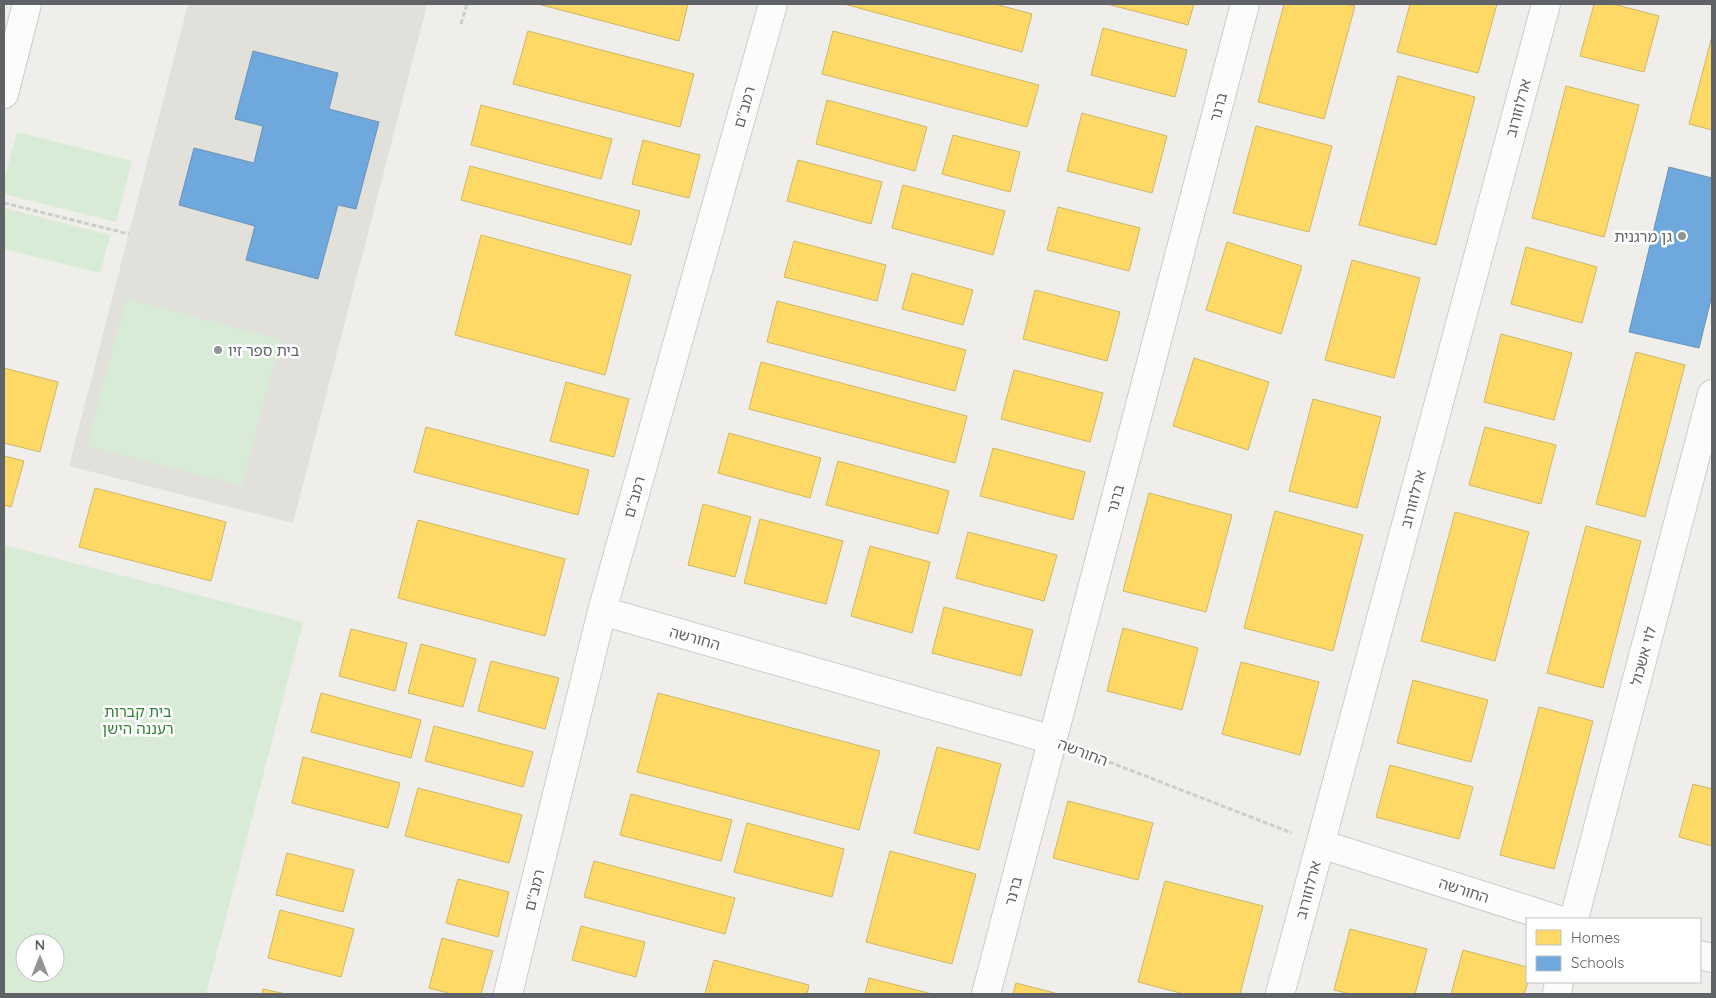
<svg xmlns="http://www.w3.org/2000/svg" width="1716" height="998" font-family="Quicksand,'Noto Sans Hebrew',sans-serif">
	<style>
		.education { fill: #e2e0da }
		.green { fill: #d8ebd6; fill-rule: evenodd }
		.homes { fill: #ffd966; stroke: #cfb667 }
		.schools { fill: #6fa8dc; stroke: #6a93b9 }
		.lines { fill: none; stroke-linecap: round; stroke-linejoin: round }
		.street-casing { stroke: #cbcccc; stroke-width: 30 }
		.secondary-casing { stroke: #cacacb; stroke-width: 30 }
		.path { stroke: #cacfcc; stroke-width: 3; stroke-dasharray: 5 2.5; stroke-linecap: butt }
		.street { stroke: #fdfcfc; stroke-width: 28 }
		.secondary { stroke: #fdfcfc; stroke-width: 28 }
		.poi-dot { fill: #919496; stroke: #fff; stroke-width: 2 }
		.labels { text-anchor: middle; dominant-baseline: central; stroke-width: 5; stroke-linejoin: round; paint-order: stroke }
		.street-label { font-size: 15px; fill: #5f6368; stroke: #fff }
		.poi-label { font-size: 15px; fill: #5f6368; stroke: #fff; text-anchor: end }
		.park-label { font-size: 15px; fill: #348238; stroke: #fff }
	</style>
	<rect width="100%" height="100%" fill="#efeeea"/>
	<path class="education" d="M188 4H421L427 5 293 523 69 466Z"/>
	<path class="green" d="M17 132 132 161 116 222 4 194V181Z
		M4 208 110 235 100 273 4 249Z
		M126 299 280 339 242 486 87 446Z
		M4 545 303 622 206 994H4ZM25 943H55V973H25Z"/>
	<path class="homes" d="M538 4H688L679 41Z
		M844 4H995L1032 14 1022 52Z
		M1107 4H1194L1188 25Z
		M1284 4H1345L1355 6 1324 119 1258 102Z
		M1410 4H1497L1478 73 1397 52Z
		M1594 4H1613L1659 16 1644 72 1580 56Z
		M1103 28 1187 50 1175 97 1091 75Z
		M528 31 694 74 680 127 513 84Z
		M833 31 1039 85 1027 127 822 74Z
		M1712 36V130L1689 124Z
		M1398 76 1475 97 1436 245 1359 225Z
		M1566 86 1639 105 1604 237 1532 218Z
		M827 100 927 127 915 171 816 144Z
		M481 105 612 139 601 179 471 145Z
		M1082 113 1167 136 1152 193 1067 171Z
		M1256 126 1332 146 1309 232 1233 213Z
		M953 135 1020 152 1010 192 942 174Z
		M643 140 700 155 689 198 632 184Z
		M798 160 882 182 871 224 787 201Z
		M470 166 640 211 631 245 461 200Z
		M903 185 1005 211 993 255 892 228Z
		M1058 207 1140 228 1129 271 1047 250Z
		M481 235 631 275 605 375 455 335Z
		M794 241 886 265 877 301 784 277Z
		M1227 242 1302 266 1281 334 1206 310Z
		M1526 247 1597 267 1582 323 1511 304Z
		M1352 260 1420 278 1394 378 1325 360Z
		M912 273 973 290 963 325 902 309Z
		M1035 290 1120 312 1107 361 1023 339Z
		M777 301 966 350 955 391 767 342Z
		M1501 334 1572 353 1554 420 1484 402Z
		M1636 352 1685 365 1645 517 1596 504Z
		M1194 358 1269 382 1248 450 1173 426Z
		M761 362 967 416 955 463 749 409Z
		M4 368 58 382 40 452 4 443Z
		M1014 370 1103 393 1090 442 1001 419Z
		M566 382 629 399 614 457 550 441Z
		M1313 399 1381 417 1357 508 1289 491Z
		M426 427 589 470 578 515 414 472Z
		M1485 427 1556 445 1541 504 1469 485Z
		M729 433 821 458 810 498 718 473Z
		M993 448 1085 472 1073 520 980 496Z
		M4 456 24 461 11 507 4 505Z
		M838 461 949 491 938 534 826 505Z
		M95 488 226 522 211 581 79 547Z
		M1149 493 1232 515 1206 612 1123 591Z
		M703 504 751 517 735 577 688 565Z
		M1275 511 1363 535 1333 651 1244 628Z
		M1455 512 1529 532 1495 661 1421 641Z
		M760 519 843 541 826 604 744 583Z
		M418 520 565 559 545 636 398 598Z
		M1586 526 1641 541 1603 688 1547 673Z
		M968 532 1057 555 1044 601 956 578Z
		M870 546 930 562 912 633 851 616Z
		M944 607 1033 630 1021 676 932 653Z
		M1123 628 1198 648 1182 710 1107 691Z
		M351 629 407 643 395 691 339 676Z
		M421 644 476 659 463 707 408 693Z
		M491 661 559 678 545 729 478 711Z
		M1241 662 1319 682 1300 755 1222 734Z
		M1413 680 1488 700 1471 762 1397 743Z
		M321 693 421 720 411 758 311 732Z
		M658 693 880 751 859 830 637 772Z
		M1539 707 1593 721 1554 869 1500 855Z
		M434 726 533 752 523 787 425 761Z
		M937 747 1001 764 979 850 914 833Z
		M303 757 400 783 388 828 292 803Z
		M1390 765 1473 787 1459 839 1376 817Z
		M1693 784 1712 789V846L1679 837Z
		M418 788 522 815 509 863 405 836Z
		M631 794 732 820 721 861 620 835Z
		M1068 801 1153 823 1138 880 1053 858Z
		M747 823 844 849 832 897 734 872Z
		M890 851 976 874 952 964 866 942Z
		M287 853 354 870 343 912 276 895Z
		M594 861 735 898 725 934 584 897Z
		M458 879 509 892 498 937 446 923Z
		M1165 881 1263 906 1240 994H1184L1138 982Z
		M280 910 354 929 341 977 268 958Z
		M581 926 645 942 636 977 572 960Z
		M1350 929 1427 949 1415 994H1350L1334 990Z
		M442 938 493 951 481 994H452L429 988Z
		M1463 950 1527 967 1528 982 1524 994H1451Z
		M714 960 809 985 807 994H705Z
		M869 978 932 994H865Z
		M1016 983 1059 994H1013Z
		M263 989 286 994H262Z"/>
	<path class="schools" d="M253 51 338 73 329 109 379 122 356 209 338 205 318 279 246 260 255 226 179 205 194 148 254 163 263 126 235 119Z
		M1669 167 1712 178V295L1699 348 1629 332Z"/>
	<g class="lines">
		<g class="street-casing">
			<path id="street" d="M602 611 1053 740
				M1321 844 1556 919
				M1574 919 1712 394
				M1700 955 1712 958
				M508 994 602 611 773 4
				M1280 994 1546 4
				M1557 994 1559 982"/>
		</g>
		<g class="secondary-casing">
			<path id="secondary" d="M4 94 27 4
				M986 994 1245 4"/>
		</g>
		<path class="path" d="M461 24 467 4
			M4 203 129 234
			M1081 751 1292 833"/>
		<use href="#street" class="street"/>
		<use href="#secondary" class="secondary"/>
	</g>
	<g class="poi-dot">
		<circle cx="1682" cy="236" r="5"/>
		<circle cx="218" cy="350" r="5"/>
	</g>
	<g class="labels">
		<g class="street-label">
			<text transform="translate(744 107) rotate(-74)">רמב"ם</text>
			<text transform="translate(1218 107) rotate(-75)">ברנר</text>
			<text transform="translate(1518 108) rotate(-75)">ארלוזורוב</text>
			<text transform="translate(634 497) rotate(-74)">רמב"ם</text>
			<text transform="translate(1115 499) rotate(-75)">ברנר</text>
			<text transform="translate(1413 499) rotate(-75)">ארלוזורוב</text>
			<text transform="translate(695 638) rotate(16)">החורשה</text>
			<text transform="translate(1643 656) rotate(-75)">לוי אשכול</text>
			<text transform="translate(1083 752) rotate(21)">החורשה</text>
			<text transform="translate(534 890) rotate(-76)">רמב"ם</text>
			<text transform="translate(1308 890) rotate(-75)">ארלוזורוב</text>
			<text transform="translate(1464 890) rotate(18)">החורשה</text>
			<text transform="translate(1013 891) rotate(-75)">ברנר</text>
		</g>
		<g class="poi-label">
			<text x="1672" y="236">גן מרגנית</text>
			<text x="228" y="350" text-anchor="start">בית ספר זיו</text>
		</g>
		<g class="park-label">
			<text x="138" y="711">בית קברות<tspan x="138" dy="17">רעננה הישן</tspan></text>
		</g>
	</g>
	<rect width="1716" height="998" fill="none" stroke="#5f6368" stroke-width="10"/>
	<rect x="1526" y="918" width="175" height="65" fill="#ffffff" stroke="#bfc1c3"/>
	<rect x="1536" y="930" width="25" height="15" fill="#ffd966" stroke="#bfc1c3"/>
	<text x="1571" y="943" font-size="15" fill="#5f6368">Homes</text>
	<rect x="1536" y="956" width="25" height="15" fill="#6fa8dc" stroke="#bfc1c3"/>
	<text x="1571" y="968" font-size="15" fill="#5f6368">Schools</text>
	<g transform="translate(40 958)"><circle r="24" fill="#ffffff" stroke="#bfc1c3"/>
	<path d="M0-4L9 19L0 12L-9 19Z" fill="#919496"/>
	<text y="-8" font-size="14" font-weight="bold" text-anchor="middle" fill="#5f6368">N</text>
	</g>
</svg>
